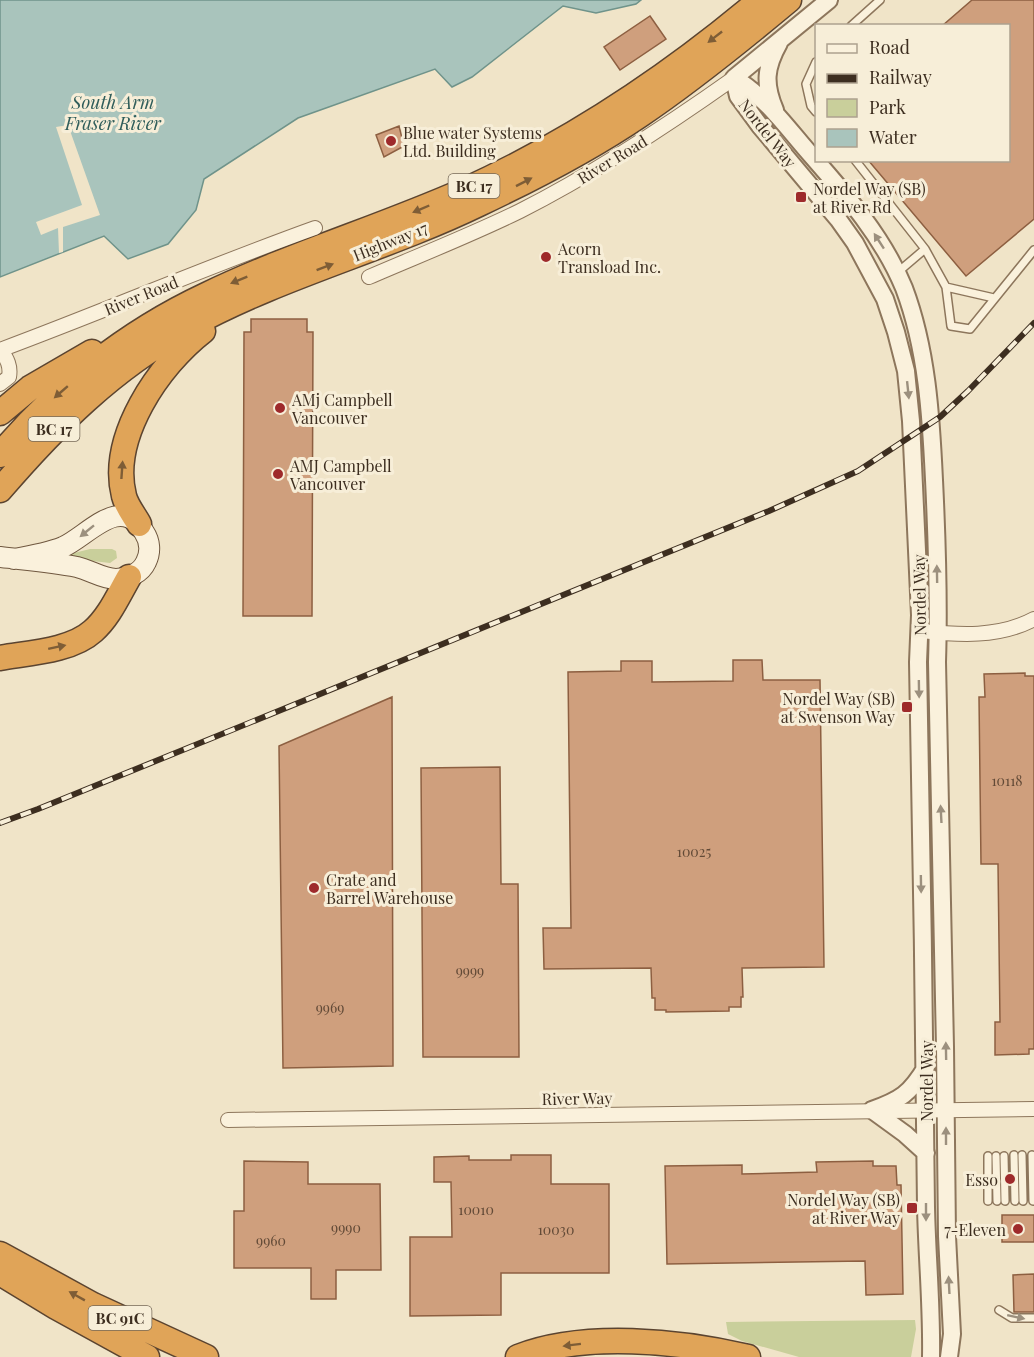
<svg xmlns="http://www.w3.org/2000/svg" width="1034" height="1357" font-family="'Playfair Display',serif">
	<style>
		.green { fill: #c9cf9b }
		.water { fill: #a9c4bc; stroke: #6f938a; stroke-width: 1.5 }
		.pier { fill: #f0e4c8 }
		.building { fill: #cf9f7d; stroke: #8d5f41; stroke-width: 1.5 }
		.lines { fill: none; stroke-linecap: round; stroke-linejoin: round }
		.service-casing { stroke: #8d765c; stroke-width: 10 }
		.minor-casing { stroke: #8d765c; stroke-width: 16 }
		.tertiary-casing { stroke: #8d765c; stroke-width: 20 }
		.secondary-casing { stroke: #6f573f; stroke-width: 22 }
		.motorway-casing { stroke: #5b4430; stroke-width: 27 }
		.service { stroke: #faf1dc; stroke-width: 7 }
		.minor { stroke: #faf1dc; stroke-width: 14 }
		.tertiary { stroke: #faf1dc; stroke-width: 16 }
		.secondary { stroke: #faf1dc; stroke-width: 20 }
		.motorway { stroke: #e0a458; stroke-width: 24 }
		.rail-casing { stroke: #3d2e20; stroke-width: 6 }
		.rail { stroke: #f7eed8; stroke-width: 4; stroke-dasharray: 11; stroke-linecap: butt }
		.oneway { fill: #7e5d36 }
		.oneway2 { fill: #9c907e }
		.poi-dot { fill: #9e2a2b; stroke: #f7eed8; stroke-width: 2 }
		.labels { text-anchor: middle; dominant-baseline: central; stroke-width: 6; stroke-linejoin: round; paint-order: stroke }
		.number-label { font-size: 14px; fill: #624a37 }
		.shield { fill: #f7eed8; stroke: #756857; stroke-width: 1.5 }
		.shield-label { font-size: 15px; font-weight: bold; fill: #3d2e20 }
		.poi-label { font-size: 16px; fill: #3d2e20; stroke: #f7eed8; text-anchor: start }
		.street-label { font-size: 16px; fill: #3d2e20; stroke: #f7eed8 }
		.water-label { font-size: 18px; font-style: italic; fill: #2f5d5a; stroke: #f7eed8 }
	</style>
	<rect width="100%" height="100%" fill="#f0e4c8"/>
	<path class="green" d="M90 549H112L116 551 117 558 110 563 67 558 66 555Z
		M915 1320 916 1329 911 1357H799L742 1341 728 1334 726 1322Z"/>
	<path class="water" d="M0 0H641L636 4 596 13 563 6 472 77 452 87 435 69 298 118 204 179 196 210 168 244 128 259 104 236 0 277Z"/>
	<path class="pier" d="M68 125 100 215 63 227V252L59 253 58 228 41 235 36 222 82 205 56 127Z"/>
	<path class="building" d="M972 0H1034V219L966 276 868 160H1008V26H942Z
		M650 16 666 39 620 70 604 47Z
		M399 126 404 146 384 157 376 135Z
		M251 319H307V332H313L312 616H243L244 332H251Z
		M733 660H762L763 680H820L824 967 742 968 743 997H741V1007H729V1011L666 1012V1010H655V998H652L651 968 544 969 543 928H571L568 672 621 671V661H652V682L733 681Z
		M1025 673V676H1034V1049H1029V1054L995 1055V1022H1000L998 864H981L979 697H985L984 674Z
		M392 697 393 1066 283 1068 279 746Z
		M500 767 501 884H518L519 1057H423L421 768Z
		M511 1155H551V1184H609V1273H501V1315L410 1316V1237H452L451 1182H434V1157L469 1156V1160H511Z
		M244 1161 308 1162V1184H380L381 1270H336V1299H311V1268H234V1211H244Z
		M873 1161V1166H896L897 1185H901L903 1294 866 1295 865 1261 667 1264 665 1166 742 1165V1174L817 1172 816 1162Z
		M1002 1215H1034V1242H1002Z
		M1034 1274V1312H1014L1013 1275Z"/>
	<g class="lines">
		<g class="service-casing">
			<path id="service" d="M851 26 880 0
				M816 62 806 84 811 106 816 112
				M855 160 925 249
				M898 272 925 249 946 287 951 326 970 329 1034 250
				M946 287 994 298
				M1014 1155 1015 1201
				M1022 1155 1023 1201
				M1032 1155 1033 1201
				M988 1156V1201
				M996 1156 997 1201
				M1004 1156 1005 1201
				M999 1310 1012 1318H1034"/>
		</g>
		<g class="minor-casing">
			<path id="minor" d="M369 277C420 255 471 235 520 211 595 173 665 127 734 78
				M0 350C105 311 209 266 315 228
				M0 384 9 377C11 366 7 359 1 350
				M921 631C958 635 999 638 1034 619
				M228 1120 1034 1109"/>
		</g>
		<g class="tertiary-casing">
			<path id="tertiary" d="M734 78C765 96 788 129 811 155 847 196 883 237 904 288 927 349 931 416 934 480 937 541 939 601 937 662L945 1047 947 1236 952 1334 949 1357
				M734 78 738 96 760 126 838 219 855 243 885 299 896 332 906 371 911 421 920 615 918 662C921 844 925 1025 926 1207 927 1257 932 1307 931 1357
				M734 78 829 0
				M775 110C764 84 765 68 779 43
				M872 1110C900 1100 910 1094 926 1067
				M872 1110 905 1134 926 1153"/>
		</g>
		<g class="secondary-casing">
			<path id="secondary" d="M0 557C26 560 52 562 77 567 90 570 103 579 116 579 128 579 141 573 146 562 151 552 150 541 144 532 120 493 88 536 63 547 48 553 31 556 14 559"/>
		</g>
		<g class="motorway-casing">
			<path id="motorway" d="M0 413 30 388 92 352
				M0 455C56 388 127 332 206 295 289 255 379 228 463 191 571 142 670 76 760 0
				M0 490C56 425 112 369 188 327 280 276 384 250 479 204 534 178 590 149 640 115 692 80 741 40 789 0
				M139 524C134 515 126 505 124 496 109 437 159 365 203 331
				M0 658C28 653 71 651 93 631 109 617 118 596 129 577
				M0 1254 93 1305 206 1357
				M0 1273 56 1307 147 1357
				M518 1357C584 1331 680 1341 748 1357"/>
		</g>
		<use href="#service" class="service"/>
		<use href="#minor" class="minor"/>
		<use href="#tertiary" class="tertiary"/>
		<use href="#secondary" class="secondary"/>
		<use href="#motorway" class="motorway"/>
		<g class="rail-casing">
			<path id="rail" d="M0 823 38 809 769 511 858 471 940 417 968 391 1034 323"/>
		</g>
		<use href="#rail" class="rail"/>
	</g>
	<defs><path id="oneway-solid" d="M-6-.8H1V-3.2L6.5 0L1 3.2V.8H-6Z" transform="scale(1.5)"/></defs>
	<g class="oneway">
		<use href="#oneway-solid" transform="translate(715 37) rotate(142)"/>
		<use href="#oneway-solid" transform="translate(524 182) rotate(-27)"/>
		<use href="#oneway-solid" transform="translate(421 209) rotate(157)"/>
		<use href="#oneway-solid" transform="translate(325 267) rotate(-21)"/>
		<use href="#oneway-solid" transform="translate(239 280) rotate(158)"/>
		<use href="#oneway-solid" transform="translate(61 392) rotate(139)"/>
		<use href="#oneway-solid" transform="translate(122 470) rotate(-86)"/>
		<use href="#oneway-solid" transform="translate(57 647) rotate(-12)"/>
		<use href="#oneway-solid" transform="translate(77 1296) rotate(-151)"/>
		<use href="#oneway-solid" transform="translate(572 1345) rotate(173)"/>
	</g>
	<g class="oneway2">
		<use href="#oneway-solid" transform="translate(879 241) rotate(-123)"/>
		<use href="#oneway-solid" transform="translate(908 390) rotate(84)"/>
		<use href="#oneway-solid" transform="translate(87 531) rotate(141)"/>
		<use href="#oneway-solid" transform="translate(937 574) rotate(-91)"/>
		<use href="#oneway-solid" transform="translate(919 689) rotate(89)"/>
		<use href="#oneway-solid" transform="translate(941 814) rotate(-93)"/>
		<use href="#oneway-solid" transform="translate(921 884) rotate(89)"/>
		<use href="#oneway-solid" transform="translate(946 1051) rotate(-91)"/>
		<use href="#oneway-solid" transform="translate(946 1136) rotate(-90)"/>
		<use href="#oneway-solid" transform="translate(926 1212) rotate(90)"/>
		<use href="#oneway-solid" transform="translate(949 1285) rotate(-93)"/>
		<use href="#oneway-solid" transform="translate(1016 1317) rotate(12)"/>
	</g>
	<g class="poi-dot">
		<circle cx="391" cy="141" r="6"/>
		<rect x="795" y="191" width="12" height="12" rx="3"/>
		<circle cx="546" cy="257" r="6"/>
		<circle cx="280" cy="408" r="6"/>
		<circle cx="278" cy="474" r="6"/>
		<rect x="901" y="701" width="12" height="12" rx="3"/>
		<circle cx="314" cy="888" r="6"/>
		<circle cx="1010" cy="1179" r="6"/>
		<rect x="906" y="1202" width="12" height="12" rx="3"/>
		<circle cx="1018" cy="1229" r="6"/>
	</g>
	<g class="labels">
		<g class="number-label">
			<text x="1007" y="780">10118</text>
			<text x="694" y="851">10025</text>
			<text x="470" y="970">9999</text>
			<text x="330" y="1007">9969</text>
			<text x="476" y="1209">10010</text>
			<text x="346" y="1227">9990</text>
			<text x="556" y="1229">10030</text>
			<text x="271" y="1240">9960</text>
		</g>
		<g class="shield">
			<rect x="448.5" y="174" width="51" height="24" rx="4.5"/>
			<rect x="28.5" y="417" width="51" height="24" rx="4.5"/>
			<rect x="88.5" y="1306" width="63" height="24" rx="4.5"/>
		</g>
		<g class="shield-label">
			<text x="474" y="186">BC 17</text>
			<text x="54" y="429">BC 17</text>
			<text x="120" y="1318">BC 91C</text>
		</g>
		<g class="poi-label">
			<text x="403" y="132">Blue water Systems<tspan x="403" dy="18">Ltd. Building</tspan></text>
			<text x="813" y="188">Nordel Way (SB)<tspan x="813" dy="18">at River Rd</tspan></text>
			<text x="558" y="248">Acorn<tspan x="558" dy="18">Transload Inc.</tspan></text>
			<text x="292" y="399">AMj Campbell<tspan x="292" dy="18">Vancouver</tspan></text>
			<text x="290" y="465">AMJ Campbell<tspan x="290" dy="18">Vancouver</tspan></text>
			<text x="895" y="698" text-anchor="end">Nordel Way (SB)<tspan x="895" dy="18">at Swenson Way</tspan></text>
			<text x="326" y="879">Crate and<tspan x="326" dy="18">Barrel Warehouse</tspan></text>
			<text x="998" y="1179" text-anchor="end">Esso</text>
			<text x="900" y="1199" text-anchor="end">Nordel Way (SB)<tspan x="900" dy="18">at River Way</tspan></text>
			<text x="1006" y="1229" text-anchor="end">7-Eleven</text>
		</g>
		<g class="street-label">
			<text transform="translate(768 133) rotate(52)">Nordel Way</text>
			<text transform="translate(612 159) rotate(-31)">River Road</text>
			<text transform="translate(390 241) rotate(-22)">Highway 17</text>
			<text transform="translate(141 295) rotate(-22)">River Road</text>
			<text transform="translate(919 595) rotate(-91)">Nordel Way</text>
			<text transform="translate(926 1081) rotate(-90)">Nordel Way</text>
			<text transform="translate(577 1098) rotate(-1)">River Way</text>
		</g>
		<g class="water-label">
			<text x="113" y="102">South Arm<tspan x="113" dy="21">Fraser River</tspan></text>
		</g>
	</g>
	<rect x="815" y="24" width="195" height="138" fill="#f7eed8" stroke="#ada18e" stroke-width="1.5"/>
	<rect x="827" y="44" width="30" height="9" fill="#faf1dc" stroke="#ada18e" stroke-width="1.5"/>
	<text x="869" y="54" font-size="18" fill="#3d2e20">Road</text>
	<rect x="827" y="74" width="30" height="9" fill="#3d2e20" stroke="#ada18e" stroke-width="1.5"/>
	<text x="869" y="84" font-size="18" fill="#3d2e20">Railway</text>
	<rect x="827" y="99" width="30" height="18" fill="#c9cf9b" stroke="#ada18e" stroke-width="1.5"/>
	<text x="869" y="114" font-size="18" fill="#3d2e20">Park</text>
	<rect x="827" y="129" width="30" height="18" fill="#a9c4bc" stroke="#ada18e" stroke-width="1.5"/>
	<text x="869" y="144" font-size="18" fill="#3d2e20">Water</text>
</svg>
